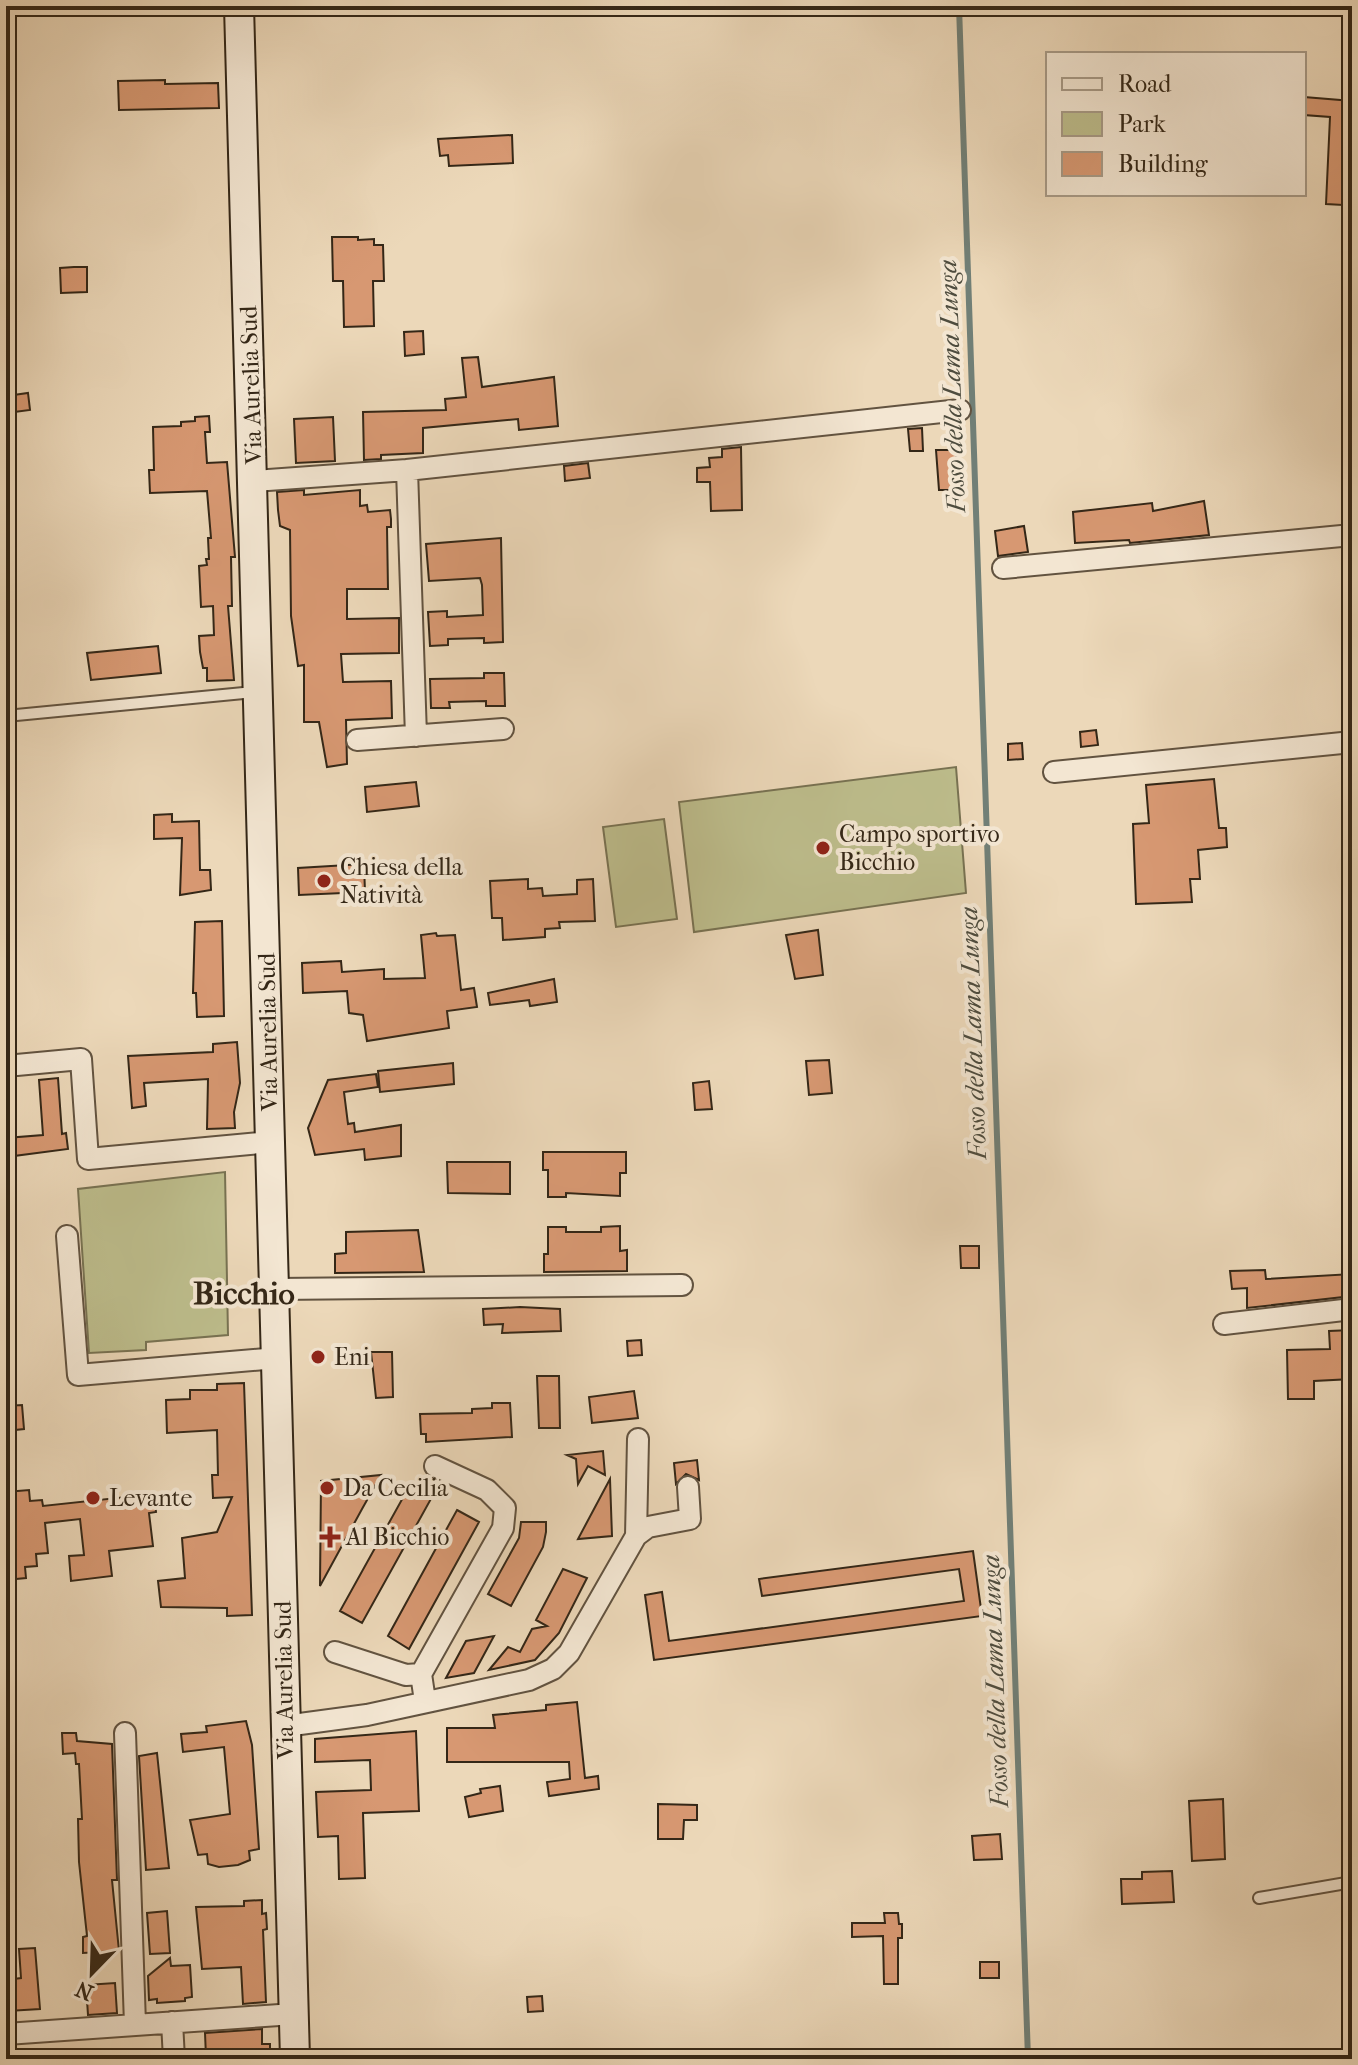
<svg xmlns="http://www.w3.org/2000/svg" width="1358" height="2065" font-family="'IM FELL French Canon',serif">
	<style>
		.green { fill: #bdbd8c; stroke: #787252; stroke-width: 2 }
		.lines { fill: none; stroke-linecap: round; stroke-linejoin: round }
		.stream { stroke: #717f76; stroke-width: 6 }
		.building { fill: #d79872; stroke: #342717; stroke-width: 2 }
		.service-casing { stroke: #625340; stroke-width: 14 }
		.minor-casing { stroke: #625340; stroke-width: 24 }
		.secondary-casing { stroke: #342717; stroke-width: 32 }
		.service { stroke: #f3e6d2; stroke-width: 10 }
		.minor { stroke: #f3e6d2; stroke-width: 20 }
		.secondary { stroke: #f3e6d2; stroke-width: 28 }
		.poi-dot { fill: #8f2418; stroke: #f3e6d2; stroke-width: 3 }
		.labels { text-anchor: middle; dominant-baseline: central; stroke-width: 8; stroke-linejoin: round; paint-order: stroke }
		.street-label { font-size: 24px; fill: #342717; stroke: #f3e6d2 }
		.poi-label { font-size: 24px; fill: #342717; stroke: #f3e6d2; text-anchor: start }
		.water-label { font-size: 26px; font-style: italic; fill: #4e4c3e; stroke: #f3e6d2 }
		.district-label { font-size: 32px; font-weight: bold; fill: #342717; stroke: #f3e6d2 }
	</style>
	<rect width="100%" height="100%" fill="#ecd8b9"/>
	<filter id="stains"><feTurbulence type="fractalNoise" baseFrequency=".0025" numOctaves="4"/><feColorMatrix values="0 0 0 0 .2 0 0 0 0 .09 0 0 0 0 .02 0 0 0 .5 -.17"/></filter>
	<radialGradient id="worn" r=".72"><stop offset=".6" stop-color="#630" stop-opacity="0"/><stop offset="1" stop-color="#630" stop-opacity=".3"/></radialGradient>
	<path class="green" d="M956 767 966 893 694 932 679 802Z
		M664 819 677 919 616 927 603 827Z
		M225 1172 228 1335 146 1342V1350L89 1353 78 1189Z"/>
	<g class="lines">
		<path class="stream" d="M959 6 1028 2059"/>
	</g>
	<path class="building" d="M165 80V84L218 83 219 108 119 110 118 81Z
		M1304 97 1352 101V119L1345 118 1343 205 1326 204 1330 117 1304 115Z
		M512 135 513 163 449 166 448 155 440 156 438 139Z
		M332 237H358V240L374 239V245H383L384 281H373L374 326 344 327 343 281H333Z
		M74 267H87V292L61 293 60 268Z
		M423 331 424 354 405 356 404 332Z
		M478 357 482 387 554 377 558 426 519 430 518 419 423 428V453L381 455V459L364 460 363 412 446 410 445 399 466 397 462 358Z
		M28 393 30 410 6 413V396Z
		M209 416 210 432H205L207 463 227 462 235 557H231L232 606H228L234 680 207 681V668H203L200 652 199 636 214 635 213 606 201 607 199 566 207 565 206 559H209L208 538H211L207 491 150 493 149 470H154L153 427 181 426V422L195 421V417Z
		M333 417 335 461 296 463 294 419Z
		M922 428 923 451H910L908 429Z
		M741 447 742 510 711 511 710 482H697V468L710 467 709 458 722 457V449Z
		M936 450H956L957 490H939Z
		M588 463 590 478 565 481 564 466Z
		M304 490V495L360 490V506L367 505 368 512 390 510 391 519V527H387L388 589H347V619L399 618V653L341 654 343 682 391 681 392 718 346 720 347 764 327 767 319 722H304V665L298 666 291 616 290 530 280 526 278 510 277 492Z
		M1204 501 1209 535 1130 543 1129 540 1075 543 1073 512 1152 503 1153 511Z
		M1024 526 1028 552 998 556 995 531Z
		M501 538 503 642 484 643V638L448 639V645L430 646 428 612 447 611V617L483 615 482 585 480 578 429 581 426 544Z
		M158 646 161 673 91 680 87 653Z
		M484 673H504L505 706H486V701L449 702 450 708H431L430 679 484 678Z
		M1096 730 1098 745 1081 747 1080 732Z
		M1022 743 1023 759 1008 760V744Z
		M1214 779 1219 828H1226L1227 847 1198 850 1200 879H1190L1192 902 1136 904 1133 824 1149 823 1146 785Z
		M416 782 419 806 367 812 365 787Z
		M172 814V822L199 821 200 870H210L211 890 180 895 182 838 154 839V815Z
		M364 864 365 892 299 895 298 868Z
		M528 879V889L542 888 543 896 577 894V880L593 879 595 921 559 922 560 928 545 929V937L503 940 502 918H492L490 881Z
		M222 921 224 1016 197 1017 196 993H193L195 922Z
		M818 930 823 975 795 979 786 935Z
		M436 933 437 936 455 935 461 990 474 988 477 1007 447 1011 449 1028 367 1041 363 1015 349 1013 347 991 303 993 302 963 341 961 342 972 384 969V979L425 978 421 935Z
		M554 979 557 1002 530 1006 529 1000 490 1005 488 993Z
		M237 1042 240 1083 234 1112 235 1128 207 1129 208 1079 144 1083 146 1106 132 1108 128 1056 213 1052V1044Z
		M829 1060 832 1093 809 1095 806 1061Z
		M453 1063 454 1084 380 1092 378 1071Z
		M376 1074 378 1087 344 1092 348 1124 354 1123 355 1132 401 1125V1156L365 1160 364 1149 315 1155 308 1128 328 1080Z
		M58 1078 62 1134 66 1133 68 1149 6 1157V1138L43 1135 39 1080Z
		M709 1081 712 1109 695 1110 693 1083Z
		M543 1152H626V1173H620V1196L566 1193V1197H548V1170H543Z
		M447 1162H510V1194L448 1193Z
		M620 1226V1251L627 1250V1271L544 1272V1254H548V1227H566V1232H601V1227Z
		M418 1230 424 1272 335 1273V1254L346 1253V1232Z
		M960 1246H979V1268H961Z
		M1265 1270 1266 1279 1352 1274V1296L1247 1308V1288L1232 1289 1230 1271Z
		M520 1307 560 1309 561 1331 502 1333 503 1324 484 1325 483 1309Z
		M1352 1330V1379L1314 1381V1399H1288L1287 1350 1330 1349 1329 1331Z
		M641 1340 642 1355 628 1356 627 1341Z
		M371 1352H392L393 1397 376 1398Z
		M537 1376H559L560 1428H539Z
		M244 1383 252 1615 227 1616V1608L161 1607 158 1581 185 1578 182 1538 217 1532 232 1497 213 1498 212 1475H218L217 1430 167 1433 166 1400 190 1399V1390H217V1384Z
		M634 1391 638 1418 592 1423 589 1397Z
		M492 1403H510L512 1437 426 1442V1434H421L420 1414 472 1413V1409L492 1408Z
		M22 1405 24 1429 6 1431V1406Z
		M603 1451 605 1475 588 1466 578 1484 576 1459 567 1455Z
		M697 1460 699 1480 686 1474 676 1484 674 1463Z
		M381 1475 362 1509 320 1586 321 1481Z
		M610 1479 612 1536 578 1539Z
		M410 1485 432 1497 362 1623 340 1611Z
		M29 1490 30 1501 42 1500 43 1506 154 1494 156 1512 149 1513 153 1546 109 1551 112 1576 71 1581 69 1556 84 1555 80 1519 45 1523 48 1553 36 1554 37 1566 25 1567 26 1578 6 1580V1550L16 1549 12 1509 6 1510V1492Z
		M457 1510 479 1522 409 1649 388 1636Z
		M521 1522H546V1532L543 1547 511 1606 488 1594 519 1538Z
		M973 1551 982 1616 654 1660 645 1595 662 1592 669 1641 964 1601 959 1569 762 1596 759 1579Z
		M563 1569 587 1578 559 1633 535 1660 489 1670 508 1647 520 1652 532 1629 547 1626 536 1620Z
		M494 1636 474 1673 446 1678 466 1641Z
		M577 1702 585 1778 598 1776 599 1789 549 1796 547 1782 570 1779 569 1762H447V1728H495L493 1715 546 1710V1705Z
		M246 1721 252 1745 259 1849 249 1851 250 1860 238 1865 219 1867 208 1864 207 1854 198 1855 190 1820 230 1814 224 1747 183 1752 181 1734 207 1732 206 1726Z
		M416 1731 419 1811 363 1813 365 1878 339 1879 338 1836 318 1837 316 1792 371 1790 370 1760 315 1762V1739Z
		M62 1733H76L77 1741 112 1744 117 1880H112L119 1951 83 1953V1937L87 1936 79 1862 78 1819H82L79 1764H76L75 1753 63 1754Z
		M157 1753 169 1868 146 1870 139 1756Z
		M500 1786 503 1811 469 1817 465 1797 481 1793 480 1789Z
		M1223 1799 1225 1859 1192 1861 1189 1801Z
		M658 1804 697 1805V1820H684L683 1839H658Z
		M1000 1834 1002 1859 974 1860 972 1836Z
		M1172 1871 1174 1902 1122 1904 1121 1879H1142V1872Z
		M262 1900V1914L266 1913 267 1929 263 1930 266 2002 243 2004 241 1967 202 1969 196 1907 244 1906V1901Z
		M167 1911 170 1953 150 1954 147 1913Z
		M884 1913H898L899 1924H902V1938H898V1984H884L883 1936 852 1937V1923H885Z
		M35 1948 40 2009 8 2011 7 1987H14L13 1979 21 1978 19 1949Z
		M170 1958 171 1966 190 1965 192 1997 185 1998V2001L157 2003V1999L149 2000 148 1976Z
		M980 1962H999V1978H980Z
		M115 1983 117 2013 88 2015 86 1985Z
		M542 1996 543 2011 528 2012 527 1997Z
		M262 2029V2044H270V2059L206 2057 205 2033Z"/>
	<g class="lines">
		<g class="service-casing">
			<path id="service" d="M6 716 254 692
				M1259 1898 1352 1882"/>
		</g>
		<g class="minor-casing">
			<path id="minor" d="M407 470 960 410
				M254 481 407 470 416 736
				M1003 568 1352 535
				M357 740 503 729
				M1054 772 1352 742
				M6 1066 81 1059 88 1159 271 1142
				M67 1236 78 1375 277 1358
				M276 1289 682 1285
				M1224 1324 1352 1309
				M636 1536 648 1527 690 1519 688 1487
				M335 1652 406 1675 421 1674
				M425 1701 421 1674 503 1528 505 1508 487 1490 435 1466
				M285 1726 367 1715 529 1680 553 1669 569 1653 636 1536 638 1439
				M125 1733 135 2024
				M172 2022 174 2059
				M6 2034 294 2014"/>
		</g>
		<g class="secondary-casing">
			<path id="secondary" d="M239 6 295 2059"/>
		</g>
		<use href="#service" class="service"/>
		<use href="#minor" class="minor"/>
		<use href="#secondary" class="secondary"/>
	</g>
	<g class="poi-dot">
		<circle cx="823" cy="848" r="8"/>
		<circle cx="324" cy="881" r="8"/>
		<circle cx="318" cy="1357" r="8"/>
		<circle cx="327" cy="1488" r="8"/>
		<circle cx="93" cy="1498" r="8"/>
		<path d="M326 1525h8v8h8v8h-8v8h-8v-8h-8v-8h8z"/>
	</g>
	<g class="labels">
		<g class="street-label">
			<text transform="translate(251 385) rotate(-92)">Via Aurelia Sud</text>
			<text transform="translate(268 1032) rotate(-91)">Via Aurelia Sud</text>
			<text transform="translate(284 1680) rotate(-91)">Via Aurelia Sud</text>
		</g>
		<g class="poi-label">
			<text x="839" y="834">Campo sportivo<tspan x="839" dy="28">Bicchio</tspan></text>
			<text x="340" y="867">Chiesa della<tspan x="340" dy="28">Natività</tspan></text>
			<text x="334" y="1357">Eni</text>
			<text x="343" y="1488">Da Cecilia</text>
			<text x="109" y="1498">Levante</text>
			<text x="346" y="1537">Al Bicchio</text>
		</g>
		<g class="water-label">
			<text transform="translate(952 386) rotate(-92)">Fosso della Lama Lunga</text>
			<text transform="translate(973 1033) rotate(-92)">Fosso della Lama Lunga</text>
			<text transform="translate(995 1681) rotate(-92)">Fosso della Lama Lunga</text>
		</g>
		<g class="district-label">
			<text x="244" y="1293">Bicchio</text>
		</g>
	</g>
	<rect width="1358" height="2065" fill="none" stroke="#ecd8b9" stroke-width="32"/>
	<rect x="8" y="8" width="1342" height="2049" fill="none" stroke="#342717" stroke-width="4"/>
	<rect x="16" y="16" width="1326" height="2033" fill="none" stroke="#342717" stroke-width="2"/>
	<rect x="1046" y="52" width="260" height="144" fill="#f3e6d2" stroke="#a79a87" stroke-width="2"/>
	<rect x="1062" y="78" width="40" height="12" fill="#f3e6d2" stroke="#a79a87" stroke-width="2"/>
	<text x="1118" y="92" font-size="24" fill="#342717">Road</text>
	<rect x="1062" y="112" width="40" height="24" fill="#bdbd8c" stroke="#a79a87" stroke-width="2"/>
	<text x="1118" y="132" font-size="24" fill="#342717">Park</text>
	<rect x="1062" y="152" width="40" height="24" fill="#d79872" stroke="#a79a87" stroke-width="2"/>
	<text x="1118" y="172" font-size="24" fill="#342717">Building</text>
	<g transform="translate(92 1973) rotate(203)" stroke="#f3e6d2" stroke-width="6" paint-order="stroke">
	<path d="M0-6L14 30L0 20L-14 30Z" fill="#342717"/>
	<text y="-12" font-size="22" font-weight="bold" text-anchor="middle" fill="#342717">N</text>
	</g>
	<rect width="100%" height="100%" filter="url(#stains)"/>
	<rect width="100%" height="100%" fill="url(#worn)"/>
</svg>
